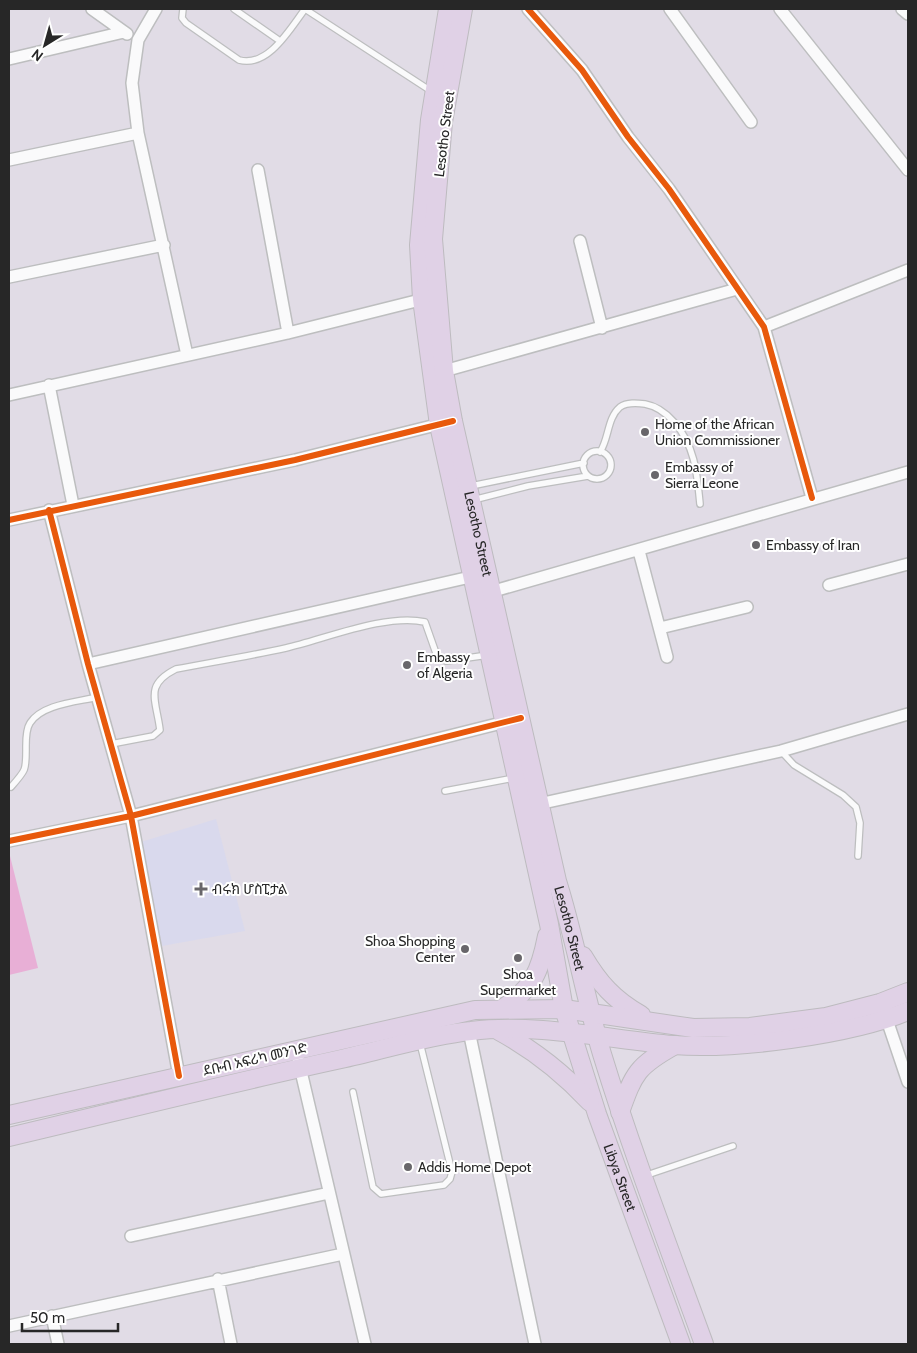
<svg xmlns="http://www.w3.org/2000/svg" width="917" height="1353" font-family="Cabin,'Noto Sans Ethiopic',sans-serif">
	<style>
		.medical { fill: #d9d9ed }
		.pitch { fill: #e8afd6 }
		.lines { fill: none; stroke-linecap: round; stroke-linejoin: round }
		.service-casing { stroke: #bdbebf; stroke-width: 8 }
		.minor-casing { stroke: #bdbebf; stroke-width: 14 }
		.primary-casing { stroke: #bdbbbf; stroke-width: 20 }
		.service { stroke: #fafafb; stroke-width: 5.5 }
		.minor { stroke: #fafafb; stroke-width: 11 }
		.primary { stroke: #e0d1e6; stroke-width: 18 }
		.cycleway-casing { stroke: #fff; stroke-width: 9 }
		.cycleway { stroke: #e8590c; stroke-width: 6 }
		.poi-dot { fill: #68666a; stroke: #fff; stroke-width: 2 }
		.labels { text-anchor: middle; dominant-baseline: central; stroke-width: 4; stroke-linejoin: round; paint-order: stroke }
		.street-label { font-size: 14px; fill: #272727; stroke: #fff }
		.poi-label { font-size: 14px; fill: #272727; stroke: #fff; text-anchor: start }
	</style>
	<rect width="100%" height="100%" fill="#e1dce6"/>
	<path class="medical" d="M216 819 245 931 162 946 141 842Z"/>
	<path class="pitch" d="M9 852 38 968 9 975Z"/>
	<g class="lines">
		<g class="service-casing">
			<path id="service" d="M183 9 182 18 186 23 239 60C268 68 290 29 305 9
				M234 9 280 41
				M305 9 431 91
				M583 465a14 14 0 1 1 28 0a14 14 0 1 1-28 0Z
				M600 452C609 439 607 418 620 407 627 402 637 403 645 404 656 406 667 414 674 422 695 446 697 473 700 504
				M471 486 584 463
				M473 500 528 486 588 476
				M111 744 153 736 160 730C156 699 144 685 176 669 213 662 250 656 286 648 325 639 387 613 425 622L437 656 446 661 488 655
				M781 751 794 765 843 795 856 807 860 823 858 856
				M11 787C27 769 26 770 26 746 26 739 26 729 30 723 42 704 77 702 98 697
				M445 791 514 778
				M353 1092 373 1187 381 1194 444 1185 450 1179 452 1172 420 1043
				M644 1176 733 1146"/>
		</g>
		<g class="minor-casing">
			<path id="minor" d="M92 9 127 34
				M156 9 138 40 132 83 138 133 187 355
				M528 9 582 70 628 137 669 189 764 327 812 498
				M670 9 751 122
				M780 9 908 170
				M902 9 908 14
				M9 59 124 32
				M9 160 138 133
				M258 170 288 333
				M580 241 602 328
				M9 277 164 245
				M764 327 908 270
				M437 373 737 289
				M49 385 73 505
				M9 395 288 333 428 298
				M49 510 88 664 131 816 179 1076
				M9 520 295 460 444 423
				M639 551 667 657
				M829 585 908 564
				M487 593 908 472
				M660 628 747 607
				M88 664 479 575
				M534 805 781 751 908 714
				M9 841 131 816 509 721
				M887 1020 908 1082
				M469 1031 535 1344
				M296 1050 365 1344
				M131 1236 329 1193
				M218 1279 231 1344
				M52 1316 58 1344
				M9 1326 343 1254"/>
		</g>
		<g class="primary-casing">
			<g id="primary">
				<path id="s1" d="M448 9 430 120 419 245 422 299 439 425 549 924 564 1009 597 1114 681 1344"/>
				<path id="s2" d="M463 9 443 122 433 239 444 371 453 421 557 881C575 938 585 997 602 1054 632 1152 669 1248 704 1344"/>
				<path d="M583 956C599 983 614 1000 641 1015"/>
				<path d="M502 1009C533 988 540 972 547 936"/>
				<path d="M499 1031C534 1050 563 1073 590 1102"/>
				<path d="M620 1112C634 1073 637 1066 675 1045"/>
				<path d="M9 1115 475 1010 564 1009 693 1028 750 1027 826 1017 880 1003 908 992"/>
				<path d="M9 1137C119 1111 230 1083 341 1059 382 1050 430 1035 471 1031 535 1023 608 1039 673 1045 735 1050 850 1035 908 1011"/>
			</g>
		</g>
		<use href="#service" class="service"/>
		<use href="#minor" class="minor"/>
		<use href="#primary" class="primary"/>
		<g class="cycleway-casing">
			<path id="cycleway" d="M528 9 582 70 628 137 669 189 764 327 812 498
				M49 510 88 664 131 816 179 1076
				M9 520 295 460 453 421
				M9 841 131 816 521 718"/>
		</g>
		<use href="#cycleway" class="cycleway"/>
	</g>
	<g class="poi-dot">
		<circle cx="645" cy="432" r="5"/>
		<circle cx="655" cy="475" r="5"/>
		<circle cx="756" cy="545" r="5"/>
		<circle cx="407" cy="665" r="5"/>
		<path d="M198.5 881.5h5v5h5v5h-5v5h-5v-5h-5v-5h5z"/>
		<circle cx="465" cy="949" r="5"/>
		<circle cx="518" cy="958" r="5"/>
		<circle cx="408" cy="1167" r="5"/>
	</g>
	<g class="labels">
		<g class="street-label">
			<text transform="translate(444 134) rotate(-83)">Lesotho Street</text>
			<text stroke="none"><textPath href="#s2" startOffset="531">Lesotho Street</textPath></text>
			<text stroke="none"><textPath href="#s2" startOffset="936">Lesotho Street</textPath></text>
			<text transform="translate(255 1059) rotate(-13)">ደቡብ አፍሪካ መንገድ</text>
			<text stroke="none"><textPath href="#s1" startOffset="1194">Libya Street</textPath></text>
		</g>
		<g class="poi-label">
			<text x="655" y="424">Home of the African<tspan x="655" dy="16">Union Commissioner</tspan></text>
			<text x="665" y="467">Embassy of<tspan x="665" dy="16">Sierra Leone</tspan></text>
			<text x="766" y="545">Embassy of Iran</text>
			<text x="417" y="657">Embassy<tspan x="417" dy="16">of Algeria</tspan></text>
			<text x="212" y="889">ብሩክ ሆስፒታል</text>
			<text x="455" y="941" text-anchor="end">Shoa Shopping<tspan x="455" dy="16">Center</tspan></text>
			<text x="518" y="974" text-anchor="middle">Shoa<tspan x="518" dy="16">Supermarket</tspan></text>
			<text x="418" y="1167">Addis Home Depot</text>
		</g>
	</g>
	<rect width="917" height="1353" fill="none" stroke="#272727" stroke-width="20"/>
	<g transform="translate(45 45) rotate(217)" stroke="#ffffff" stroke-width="4" paint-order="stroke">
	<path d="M0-4L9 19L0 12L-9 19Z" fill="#272727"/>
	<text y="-8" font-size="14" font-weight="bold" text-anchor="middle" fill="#272727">N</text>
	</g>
	<path d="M22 1323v8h96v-8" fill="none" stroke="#272727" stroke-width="2.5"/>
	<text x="30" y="1323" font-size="15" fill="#272727" stroke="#ffffff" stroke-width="4" paint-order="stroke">50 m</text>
</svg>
